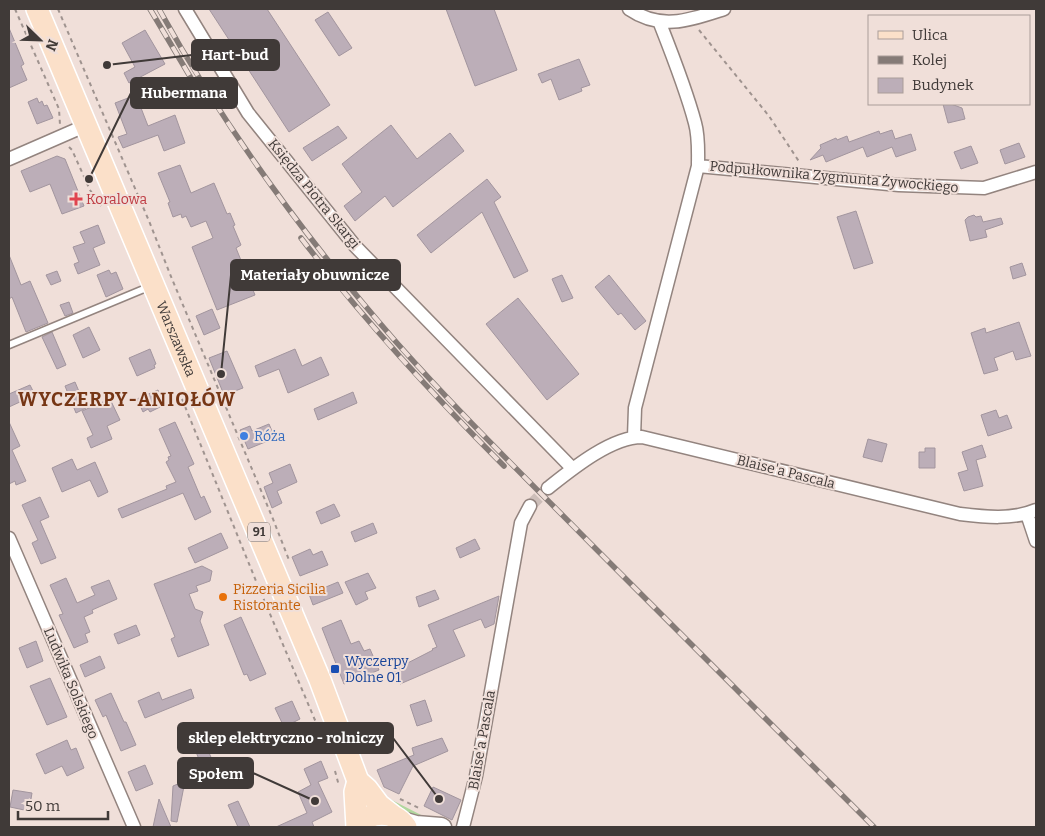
<svg xmlns="http://www.w3.org/2000/svg" width="1045" height="836" font-family="Bitter,serif">
	<style>
		.green { fill: #b0d79e }
		.building { fill: #bcaeb8; stroke: #a2959e }
		.lines { fill: none; stroke-linecap: round; stroke-linejoin: round }
		.minor-tunnel { stroke: #cdbeb9; stroke-width: 12; stroke-dasharray: 12 6; stroke-linecap: butt }
		.service-casing { stroke: #93847f; stroke-width: 9 }
		.minor-casing { stroke: #93847f; stroke-width: 15 }
		.tertiary-casing { stroke: #93847f; stroke-width: 19 }
		.primary-casing { stroke: #fff; stroke-width: 24 }
		.path { stroke: #9f938f; stroke-width: 2; stroke-dasharray: 4 4; stroke-linecap: butt }
		.service { stroke: #fff; stroke-width: 6 }
		.minor { stroke: #fff; stroke-width: 12 }
		.tertiary { stroke: #fff; stroke-width: 16 }
		.primary { stroke: #fbe0c9; stroke-width: 21 }
		.rail-casing { stroke: #857b77; stroke-width: 5.5 }
		.rail { stroke: #f0dfd9; stroke-width: 4; stroke-dasharray: 11; stroke-linecap: butt }
		.health-dot { fill: #e0444e; stroke: #f0dfd9; stroke-width: 2 }
		.shop-dot { fill: #3f7fe0; stroke: #f0dfd9; stroke-width: 2 }
		.food-dot { fill: #e8710a; stroke: #f0dfd9; stroke-width: 2 }
		.transit-dot { fill: #1a4fb4; stroke: #f0dfd9; stroke-width: 2 }
		.labels { text-anchor: middle; dominant-baseline: central; stroke-width: 4; stroke-linejoin: round; paint-order: stroke }
		.shield { fill: #f0dfd9; stroke: #756c68; stroke-width: 1 }
		.shield-label { font-size: 12px; font-weight: bold; fill: #403a38 }
		.street-label { font-size: 14px; fill: #403a38; stroke: #f0dfd9 }
		.health-label { font-size: 14px; fill: #be3a42; stroke: #f0dfd9; text-anchor: start }
		.shop-label { font-size: 14px; fill: #366cbe; stroke: #f0dfd9; text-anchor: start }
		.food-label { font-size: 14px; fill: #c56008; stroke: #f0dfd9; text-anchor: start }
		.transit-label { font-size: 14px; fill: #164399; stroke: #f0dfd9; text-anchor: start }
		.district-label { font-size: 19px; font-weight: bold; letter-spacing: 1px; fill: #763615; stroke: #f0dfd9 }
		.leader { fill: none; stroke: #403a38; stroke-width: 2 }
		.callout-dot { fill: #403a38; stroke: #f0dfd9; stroke-width: 2 }
		.callout { fill: #403a38; stroke: #403a38; stroke-width: 2 }
		.callout-label { font-size: 15px; text-anchor: middle; font-weight: bold; fill: #fff }
	</style>
	<rect width="100%" height="100%" fill="#f0dfd9"/>
	<path class="green" d="M384 796 423 816 425 818H413L402 808 390 803Z"/>
	<path class="building" d="M209 9H267L330 105 289 132Z
		M446 9H494L517 70 475 86Z
		M328 12 352 48 339 56 315 20Z
		M9 28 24 64 21 66 27 80 9 88Z
		M145 30 165 64 129 83 124 73 135 67 122 43Z
		M579 59 590 85 581 88 582 91 559 100 551 79 542 83 538 74Z
		M136 95 148 126 175 115 185 143 164 151 158 135 123 148 118 137 127 134 115 103Z
		M37 98 39 103 42 101 44 106 47 105 53 118 37 124 28 102Z
		M943 104H951L962 108 965 119 948 123Z
		M391 125 417 159 450 133 464 151 393 207 385 196 355 221 344 206 362 192 342 164Z
		M338 126 347 138 312 161 303 148Z
		M892 130 895 139 911 134 916 150 896 157 892 147 867 157 863 147 826 162 823 155 810 160 821 148 820 145 836 138 837 140 847 136 849 142 879 131 880 134Z
		M1019 143 1025 157 1005 164 1000 150Z
		M971 146 978 163 961 169 954 152Z
		M57 156 65 159 84 206 62 214 50 184 30 192 21 171Z
		M180 165 191 193 214 183 227 214 230 213 235 225 233 226 241 245 236 248 255 295 217 310 192 247 213 238 206 221 191 227 186 216 182 218 181 214 173 217 168 203 170 202 158 173Z
		M487 179 501 197 494 202 528 271 514 278 482 212 431 253 417 235Z
		M856 211 873 263 854 269 837 217Z
		M974 215 976 217 981 216 983 222 1001 218 1003 224 985 230 987 237 970 241 965 220 968 217Z
		M98 225 105 243 93 248 100 265 78 274 74 264 79 262 73 247 85 243 80 232Z
		M9 255 21 285 30 281 48 323 26 332 12 297 9 299Z
		M1022 263 1026 275 1013 279 1010 267Z
		M109 270 111 274 116 272 123 289 106 297 97 275Z
		M57 271 61 281 51 285 46 275Z
		M562 275 573 298 562 302 552 279Z
		M609 275 646 321 635 330 621 313 618 315 595 287Z
		M518 298 579 374 547 400 486 324Z
		M69 302 73 313 65 316 60 305Z
		M212 309 220 328 204 335 196 316Z
		M1019 322 1031 356 1016 360 1013 351 994 358 998 370 984 374 971 333 985 328 986 333Z
		M89 327 100 350 83 358 73 335Z
		M52 332 66 365 57 369 42 337Z
		M150 349 156 364 154 365 155 368 137 376 129 358Z
		M295 349 302 366 321 357 329 375 288 393 279 369 259 377 255 366Z
		M227 351 243 388 224 395 209 358Z
		M75 382 86 408 76 413 65 386Z
		M30 385 35 395 9 407V394Z
		M158 390 164 405 150 412 148 409 143 412 137 399Z
		M353 392 357 403 318 420 314 409Z
		M110 399 120 420 107 426 112 439 91 448 87 438 93 435 82 411Z
		M996 410 999 418 1007 415 1012 428 988 436 981 415Z
		M9 422 20 446 12 450 26 481 16 485 15 481 9 484Z
		M175 422 194 464 188 467 201 498 204 496 211 512 195 520 183 493 122 518 118 509 167 489 166 486 176 482 166 462 169 460 168 457 171 456 159 429Z
		M269 424 275 438 248 449 240 430 250 426 252 431Z
		M868 439 887 444 882 462 863 457Z
		M982 445 986 457 976 460 983 486 964 491 958 473 968 470 962 452Z
		M925 448H935V468H919V452H925Z
		M72 459 77 470 95 462 108 492 98 497 90 480 62 492 52 468Z
		M290 464 297 482 277 491 282 503 272 508 264 487 273 483 269 473Z
		M40 497 49 517 40 521 56 558 41 564 32 543 38 540 22 505Z
		M334 504 340 516 321 524 316 512Z
		M373 523 377 533 355 542 351 532Z
		M221 533 228 548 195 563 188 548Z
		M475 539 480 549 460 558 456 548Z
		M310 549 313 555 322 551 328 565 300 576 292 557Z
		M202 566 212 571 210 581 196 586 198 591 189 594 195 609 203 612 200 621 209 645 178 657 171 639 175 637 154 584Z
		M368 573 376 588 365 592 368 599 356 605 345 582Z
		M66 578 77 603 95 595 91 587 109 580 117 599 92 610 93 613 84 617 90 632 85 634 88 642 74 648 59 615 63 614 50 585Z
		M338 582 343 593 313 605 309 594Z
		M435 590 439 599 419 607 416 597Z
		M499 596 494 624 485 628 481 619 453 630 465 656 400 684 394 670 433 650 432 649 437 647 428 625Z
		M241 617 266 674 250 681 247 674 244 675 224 625Z
		M341 620 351 644 359 641 364 651 370 649 379 670 344 684 322 628Z
		M136 625 140 635 118 644 114 634Z
		M36 641 43 661 27 668 19 648Z
		M100 656 105 668 85 677 80 665Z
		M50 678 67 717 47 725 30 686Z
		M191 689 194 698 145 718 138 701 159 692 162 700Z
		M111 693 124 722H126L136 745 121 751 106 715 103 717 95 700Z
		M425 700 432 721 417 726 410 705Z
		M292 701 300 719 284 727 275 708Z
		M442 738 448 751 413 766 399 794 384 787 377 770 414 755 412 748Z
		M67 740 71 750 76 748 84 768 67 776 62 766 45 774 36 754Z
		M207 748 216 769 205 774 196 752Z
		M321 761 328 778 318 782 332 812 312 822 314 827H276L307 813 298 792 311 785 304 769Z
		M145 765 153 784 136 791 128 772Z
		M185 781 177 822 171 821 173 786Z
		M433 787 461 800 452 820 424 806Z
		M13 790 32 793 29 811 10 807Z
		M159 799 171 827H153Z
		M238 801 250 827H238L228 805Z"/>
	<g class="lines">
		<path class="minor-tunnel" d="M530 506 548 488"/>
		<g class="service-casing">
			<path id="service" d="M9 345 151 286"/>
		</g>
		<g class="minor-casing">
			<path id="minor" d="M185 9 248 113 355 246 572 468
				M629 9C661 31 690 20 724 9
				M659 21C672 54 686 89 695 123 699 137 698 152 698 166
				M9 159 87 125
				M634 437 635 408 698 166 899 185 984 188 1036 172
				M548 488C572 469 611 437 642 437L960 514C985 517 1013 520 1036 510
				M1027 514 1036 541
				M9 538 134 827
				M463 827 476 776 521 523 530 506"/>
		</g>
		<g class="tertiary-casing">
			<path id="tertiary" d="M399 819 416 824 441 826 443 827"/>
		</g>
		<g class="primary-casing">
			<g id="primary">
				<path id="s1" d="M37 9 320 680 358 781 367 789 379 805 392 815"/>
				<path d="M357 827C370 810 394 810 406 827"/>
				<path d="M357 827 355 792 358 781"/>
			</g>
		</g>
		<path class="path" d="M15 9 59 109 60 125
			M58 9 149 221 172 279 273 519 289 560
			M699 30 769 116 800 163
			M69 147 72 150 90 190 101 206
			M182 399 256 581 323 739
			M335 771 339 786
			M400 799 421 809"/>
		<use href="#service" class="service"/>
		<use href="#minor" class="minor"/>
		<use href="#tertiary" class="tertiary"/>
		<use href="#primary" class="primary"/>
		<g class="rail-casing">
			<path id="rail" d="M150 9 198 90
				M159 9C225 129 307 240 397 343 460 414 528 480 595 548 688 641 781 734 874 827
				M301 238C363 319 432 394 504 466"/>
		</g>
		<use href="#rail" class="rail"/>
	</g>
	<path class="health-dot" d="M73.5 191.5h5v5h5v5h-5v5h-5v-5h-5v-5h5z"/>
	<circle class="shop-dot" cx="244" cy="436" r="5"/>
	<circle class="food-dot" cx="223" cy="597" r="5"/>
	<rect class="transit-dot" x="330" y="664" width="10" height="10" rx="2.5"/>
	<g class="labels">
		<rect class="shield" x="248" y="522.5" width="22" height="19" rx="4"/>
		<g class="shield-label">
			<text x="259" y="532">91</text>
		</g>
		<g class="street-label">
			<text transform="translate(834 177) rotate(5)">Podpułkownika Zygmunta Żywockiego</text>
			<text transform="translate(314 194) rotate(51)">Księdza Piotra Skargi</text>
			<text stroke="none"><textPath href="#s1" startOffset="358">Warszawska</textPath></text>
			<text transform="translate(786 472) rotate(14)">Blaise'a Pascala</text>
			<text transform="translate(71 683) rotate(67)">Ludwika Solskiego</text>
			<text transform="translate(482 740) rotate(-80)">Blaise'a Pascala</text>
		</g>
		<g class="health-label">
			<text x="86" y="199">Koralowa</text>
		</g>
		<g class="shop-label">
			<text x="254" y="436">Róża</text>
		</g>
		<g class="food-label">
			<text x="233" y="589">Pizzeria Sicilia<tspan x="233" dy="16">Ristorante</tspan></text>
		</g>
		<g class="transit-label">
			<text x="345" y="661">Wyczerpy<tspan x="345" dy="16">Dolne 01</tspan></text>
		</g>
		<g class="district-label">
			<text x="127" y="399">WYCZERPY-ANIOŁÓW</text>
		</g>
	</g>
	<path class="leader" d="M107 65L192 55M89 179L131 93M221 374L231 275M439 799L393 738M315 801L253 773"/>
	<g class="callout-dot">
		<circle cx="107" cy="65" r="5"/>
		<circle cx="89" cy="179" r="5"/>
		<circle cx="221" cy="374" r="5"/>
		<circle cx="439" cy="799" r="5"/>
		<circle cx="315" cy="801" r="5"/>
	</g>
	<g class="callout">
		<rect x="192" y="40" width="87" height="30" rx="5"/>
		<rect x="131" y="78" width="106" height="30" rx="5"/>
		<rect x="231" y="260" width="169" height="30" rx="5"/>
		<rect x="178" y="723" width="215" height="30" rx="5"/>
		<rect x="178" y="758" width="75" height="30" rx="5"/>
	</g>
	<g class="callout-label">
		<text x="235" y="60">Hart-bud</text>
		<text x="184" y="98">Hubermana</text>
		<text x="315" y="280">Materiały obuwnicze</text>
		<text x="286" y="743">sklep elektryczno - rolniczy</text>
		<text x="216" y="779">Społem</text>
	</g>
	<rect width="1045" height="836" fill="none" stroke="#403a38" stroke-width="20"/>
	<rect x="868" y="15" width="162" height="90" fill="#f0dfd9" stroke="#aa9d99"/>
	<rect x="878" y="31" width="25" height="8" fill="#fbe0c9" stroke="#aa9d99"/>
	<text x="912" y="40" font-size="15" fill="#403a38">Ulica</text>
	<rect x="878" y="56" width="25" height="8" fill="#857b77" stroke="#aa9d99"/>
	<text x="912" y="65" font-size="15" fill="#403a38">Kolej</text>
	<rect x="878" y="78" width="25" height="15" fill="#bcaeb8" stroke="#aa9d99"/>
	<text x="912" y="90" font-size="15" fill="#403a38">Budynek</text>
	<g transform="translate(40 40) rotate(113)" stroke="#f0dfd9" stroke-width="4" paint-order="stroke">
	<path d="M0-4L9 19L0 12L-9 19Z" fill="#403a38"/>
	<text y="-8" font-size="14" font-weight="bold" text-anchor="middle" fill="#403a38">N</text>
	</g>
	<path d="M18 811v8h90v-8" fill="none" stroke="#403a38" stroke-width="2.5"/>
	<text x="25" y="811" font-size="15" fill="#403a38" stroke="#f0dfd9" stroke-width="4" paint-order="stroke">50 m</text>
</svg>
